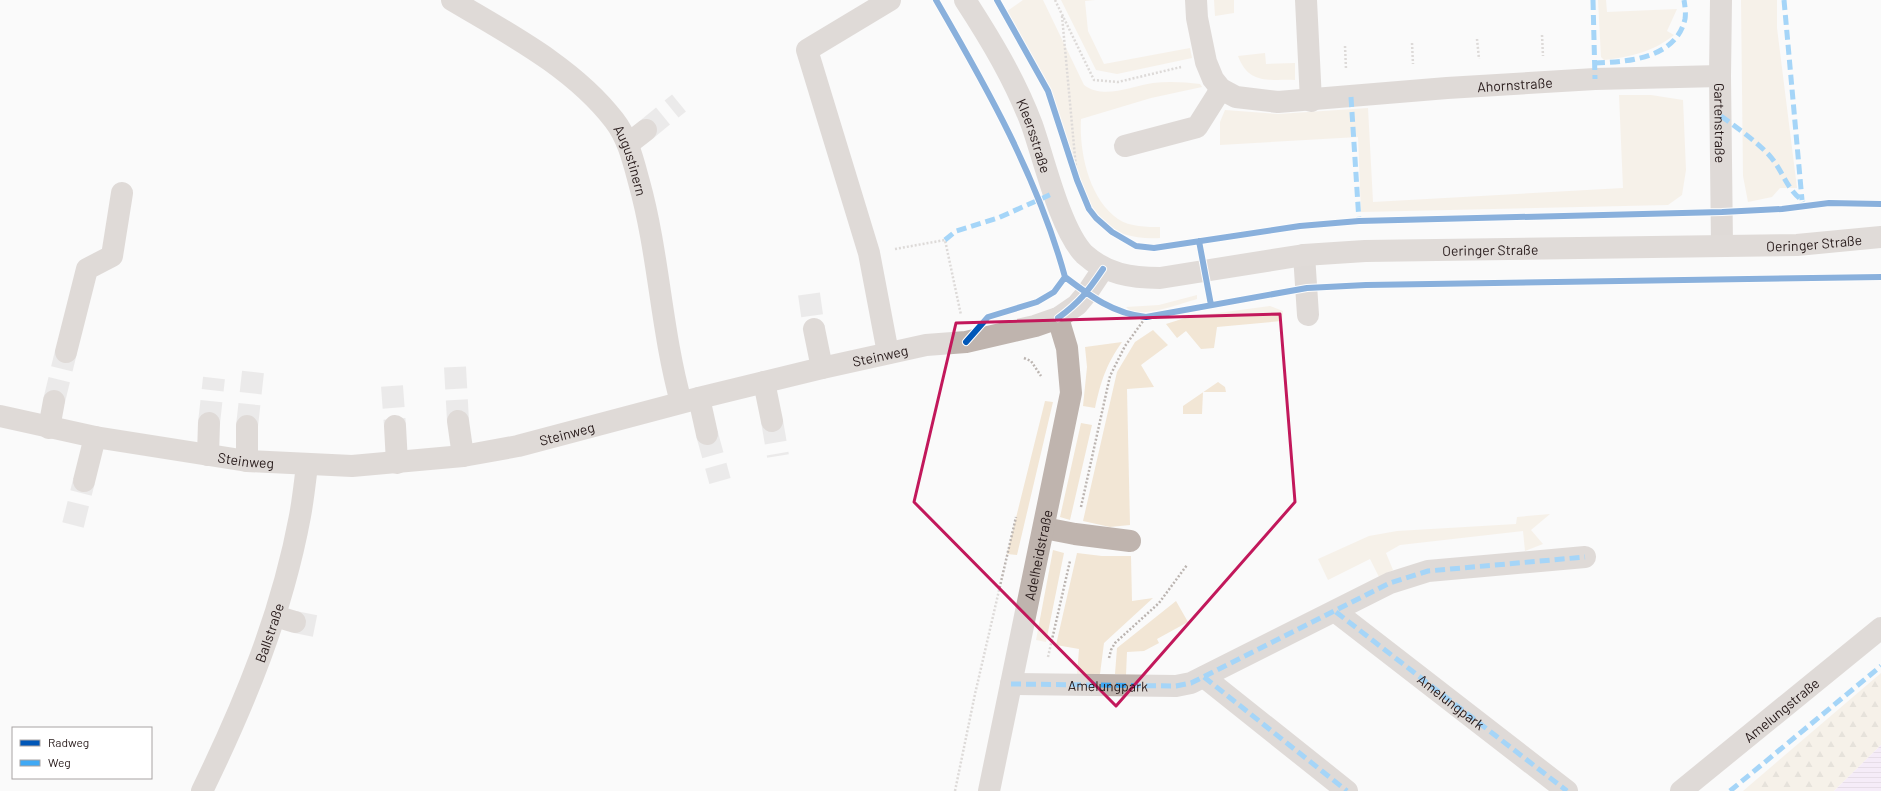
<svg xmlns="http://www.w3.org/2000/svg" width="1881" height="791" font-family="Barlow,sans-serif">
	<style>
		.grass { fill: #f2e6d5 }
		.forest { fill: url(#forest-firs) }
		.water { fill: url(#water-rules) }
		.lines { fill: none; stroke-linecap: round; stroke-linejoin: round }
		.minor-tunnel { stroke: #dad8d8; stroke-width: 22; stroke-dasharray: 22 11; stroke-linecap: butt }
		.path { stroke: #bbb4b0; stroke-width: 2.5; stroke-dasharray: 2 2; stroke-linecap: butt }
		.minor { stroke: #bfb4ae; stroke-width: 22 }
		.major { stroke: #c0b6af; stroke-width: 22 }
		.quiet { stroke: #3fa9f5; stroke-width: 5; stroke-dasharray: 10 5; stroke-linecap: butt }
		.cycleway-casing { stroke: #fff; stroke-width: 8 }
		.cycleway { stroke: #0057b8; stroke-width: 6 }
		.marked { fill: none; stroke: #c2185b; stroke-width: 3; stroke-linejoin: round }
		.labels { text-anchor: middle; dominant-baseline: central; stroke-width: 3; stroke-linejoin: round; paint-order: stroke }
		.street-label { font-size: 14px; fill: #261919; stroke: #fff }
	</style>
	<defs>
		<pattern id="forest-firs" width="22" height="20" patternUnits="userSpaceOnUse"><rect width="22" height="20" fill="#f2e6d5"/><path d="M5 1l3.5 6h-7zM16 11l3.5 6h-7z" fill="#cfc5b6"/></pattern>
		<pattern id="water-rules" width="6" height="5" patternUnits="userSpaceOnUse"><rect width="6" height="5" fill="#f0dbf5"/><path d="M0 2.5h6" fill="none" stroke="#cebbd1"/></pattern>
	</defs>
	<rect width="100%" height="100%" fill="#fafafa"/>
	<path class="grass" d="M1023 0H1043L1084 85C1104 100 1131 86 1153 83 1168 81 1185 82 1200 84L1202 87 1151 98 1081 119C1079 152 1089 199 1118 219 1130 227 1147 227 1160 227V238C1069 243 1073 155 1050 92 1047 83 1040 74 1036 65 1026 48 1016 30 1006 12Z
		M1061 0H1095L1085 1 1088 31 1104 64 1190 48 1192 58 1117 74 1096 70Z
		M1214 0H1234V13L1215 16Z
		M1598 0H1606L1607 12 1677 9 1667 31 1674 35C1653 52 1630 57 1604 60L1601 57Z
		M1741 0H1777V28L1797 188H1780L1772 197 1748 202 1743 176Z
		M1265 53 1266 64 1295 63V80C1268 79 1249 85 1238 56Z
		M1619 95H1651L1683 100 1686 170 1682 195 1668 205 1361 212 1358 137 1220 145V122L1225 110 1278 114 1368 108 1373 202 1623 188Z
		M1197 295V299C1182 303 1137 321 1126 307L1159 305Z
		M1270 306 1283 311 1282 321 1217 327 1214 348 1201 349 1186 331 1177 338 1166 324 1188 317Z
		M1153 330 1168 345 1141 365 1154 387 1127 389 1130 525 1110 527 1083 521 1117 372 1135 342Z
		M1122 342C1106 365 1101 381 1095 408L1083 406 1087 367 1085 347Z
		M1218 382 1225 387 1226 392H1203L1202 414H1183V406Z
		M1045 401 1053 402 1017 555 1007 554Z
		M1081 423 1092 425 1070 520 1060 517Z
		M1550 514 1531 530 1543 544 1525 551 1523 531 1400 545 1386 553 1393 570 1379 577 1370 559 1328 580 1318 559 1369 536 1397 531 1516 524 1517 517Z
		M1053 550 1064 553 1046 642 1036 640Z
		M1077 553 1102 556H1131L1132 601 1153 598 1104 643 1100 674H1077L1079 649 1056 645Z
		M1176 601 1188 622 1157 639 1159 643 1144 651 1127 652 1126 675 1115 674 1117 648Z"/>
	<path class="forest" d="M1881 673V745L1834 791H1743Z"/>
	<path class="water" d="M1881 745V791H1834Z"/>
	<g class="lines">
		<path class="minor-tunnel" d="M646 130 679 103
			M809 294 814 329
			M455 367 458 421
			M392 386 395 426
			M54 401 66 352
			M772 421 778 456
			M209 423 214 378
			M247 426 253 372
			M707 434 720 481
			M73 525 84 481
			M295 622 315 626"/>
		<path class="path" d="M1055 0 1094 80 1118 82 1181 67
			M1062 16 1076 168
			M1542 35 1543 56
			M1477 39 1479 59
			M1412 43 1413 64
			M1345 46 1346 69
			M895 249 945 240 961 315
			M1024 358 1031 361 1041 376
			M1081 507 1110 376 1125 346 1146 317
			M1048 657 1070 561
			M1109 658 1111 650 1115 643 1159 603 1187 565
			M955 791 975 694 1016 517"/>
		<g class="minor">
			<path id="s1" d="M452 0C509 34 573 67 614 120 628 138 633 160 639 182 659 254 661 330 681 402"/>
			<path id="s2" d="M1196 0 1197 18 1206 62 1213 79 1221 89 1236 97 1278 102 1447 88 1595 79 1720 76"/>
			<path d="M1306 0 1311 101"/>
			<path id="s3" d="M1721 0 1720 76 1722 245"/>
			<path d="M628 144 646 130"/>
			<path d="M1125 146 1197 127 1221 89"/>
			<path d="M1304 255 1308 315"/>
			<path d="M814 329 822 368"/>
			<path d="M66 352 87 269 112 256 122 193"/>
			<path d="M888 353 869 253 807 50 890 0"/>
			<path d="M764 382 772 421"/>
			<path d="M699 398 707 434"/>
			<path id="s4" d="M0 416 95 437 247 461 352 466 463 456 518 446 699 398 822 368 926 345 966 342 1035 326 1058 318 1077 305 1087 293 1103 269"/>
			<path d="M458 421 463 456"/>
			<path d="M395 426 397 463"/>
			<path d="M49 428 54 401"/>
			<path d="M208 455 209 423"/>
			<path d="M247 461V426"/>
			<path d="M84 481 95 437"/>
			<path d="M1044 528 1075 534 1130 541"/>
			<path d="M1336 612 1567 791"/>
			<path d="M275 616 295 622"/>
			<path d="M1204 677 1347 791"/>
			<path id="s5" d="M1011 684 1176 686 1191 683 1390 583 1428 571 1585 557"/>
			<path id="s6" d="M202 791C245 703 282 613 300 516 303 500 305 482 307 465"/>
			<path id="s7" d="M989 791 1071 393 1067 348 1058 318"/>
			<path id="s8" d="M1681 791 1881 628"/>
		</g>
		<path class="major" id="s9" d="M965 0C991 40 1015 80 1032 125 1044 159 1060 229 1084 254 1106 274 1131 278 1160 278L1304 255 1365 251 1797 245 1881 237"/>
		<g class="quiet">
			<path d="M1593 0 1595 79"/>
			<path d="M1784 0 1802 200"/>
			<path d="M1595 63C1629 62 1676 58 1685 19 1686 13 1685 6 1684 0"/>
			<path d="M1351 97 1359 221"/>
			<path d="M1721 116C1737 128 1755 140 1769 155 1782 169 1787 190 1802 200L1803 202"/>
			<path d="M945 240 956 231 998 218 1054 193"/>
			<path id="s10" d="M1336 612 1567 791"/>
			<path d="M1204 677 1347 791"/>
			<path d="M1011 684 1176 686 1191 683 1390 583 1428 571 1585 557"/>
			<path d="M1730 791 1881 666"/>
		</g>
		<g class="cycleway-casing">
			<path id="cycleway" d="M936 0C987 88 1038 178 1065 277 1090 296 1114 314 1146 317L1307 288 1366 285 1881 277
				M997 0 1048 91 1077 180 1089 209 1096 218 1112 232 1136 246 1154 248 1300 226 1359 221 1722 212 1782 209 1829 203 1881 204
				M1199 241 1211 305
				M1058 318C1080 302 1088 291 1103 269
				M966 342 988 317 1037 302 1054 292 1065 277"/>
		</g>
		<use href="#cycleway" class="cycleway"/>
	</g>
	<path d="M0 0H1881V791H0ZM1280 314 1295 502 1116 706 914 502 956 323Z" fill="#fafafa" fill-opacity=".55" fill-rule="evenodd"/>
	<path class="marked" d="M1280 314 1295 502 1116 706 914 502 956 323Z"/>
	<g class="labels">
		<g class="street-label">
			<text stroke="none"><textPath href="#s2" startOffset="391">Ahornstraße</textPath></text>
			<text stroke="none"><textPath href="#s3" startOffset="123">Gartenstraße</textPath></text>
			<text stroke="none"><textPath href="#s9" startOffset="153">Kleersstraße</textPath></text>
			<text stroke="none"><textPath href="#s1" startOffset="247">Augustinern</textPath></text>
			<text stroke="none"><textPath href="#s9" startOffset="1020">Oeringer Straße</textPath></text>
			<text stroke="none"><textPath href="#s9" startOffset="696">Oeringer Straße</textPath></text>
			<text stroke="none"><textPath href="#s4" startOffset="897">Steinweg</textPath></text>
			<text stroke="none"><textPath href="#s4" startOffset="574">Steinweg</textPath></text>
			<text stroke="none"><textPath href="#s4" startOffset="250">Steinweg</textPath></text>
			<text stroke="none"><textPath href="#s7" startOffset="241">Adelheidstraße</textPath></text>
			<text stroke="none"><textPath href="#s6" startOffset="172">Ballstraße</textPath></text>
			<text stroke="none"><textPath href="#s5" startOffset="97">Amelungpark</textPath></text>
			<text stroke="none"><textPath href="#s10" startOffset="146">Amelungpark</textPath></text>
			<text stroke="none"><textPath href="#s8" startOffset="129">Amelungstraße</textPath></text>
		</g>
	</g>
	<rect x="12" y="727" width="140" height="52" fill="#ffffff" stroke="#a8a3a3"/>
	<rect x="20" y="740" width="20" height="6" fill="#0057b8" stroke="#a8a3a3"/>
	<text x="48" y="747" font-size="12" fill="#261919">Radweg</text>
	<rect x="20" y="760" width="20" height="6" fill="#3fa9f5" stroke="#a8a3a3"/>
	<text x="48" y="767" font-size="12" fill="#261919">Weg</text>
</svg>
